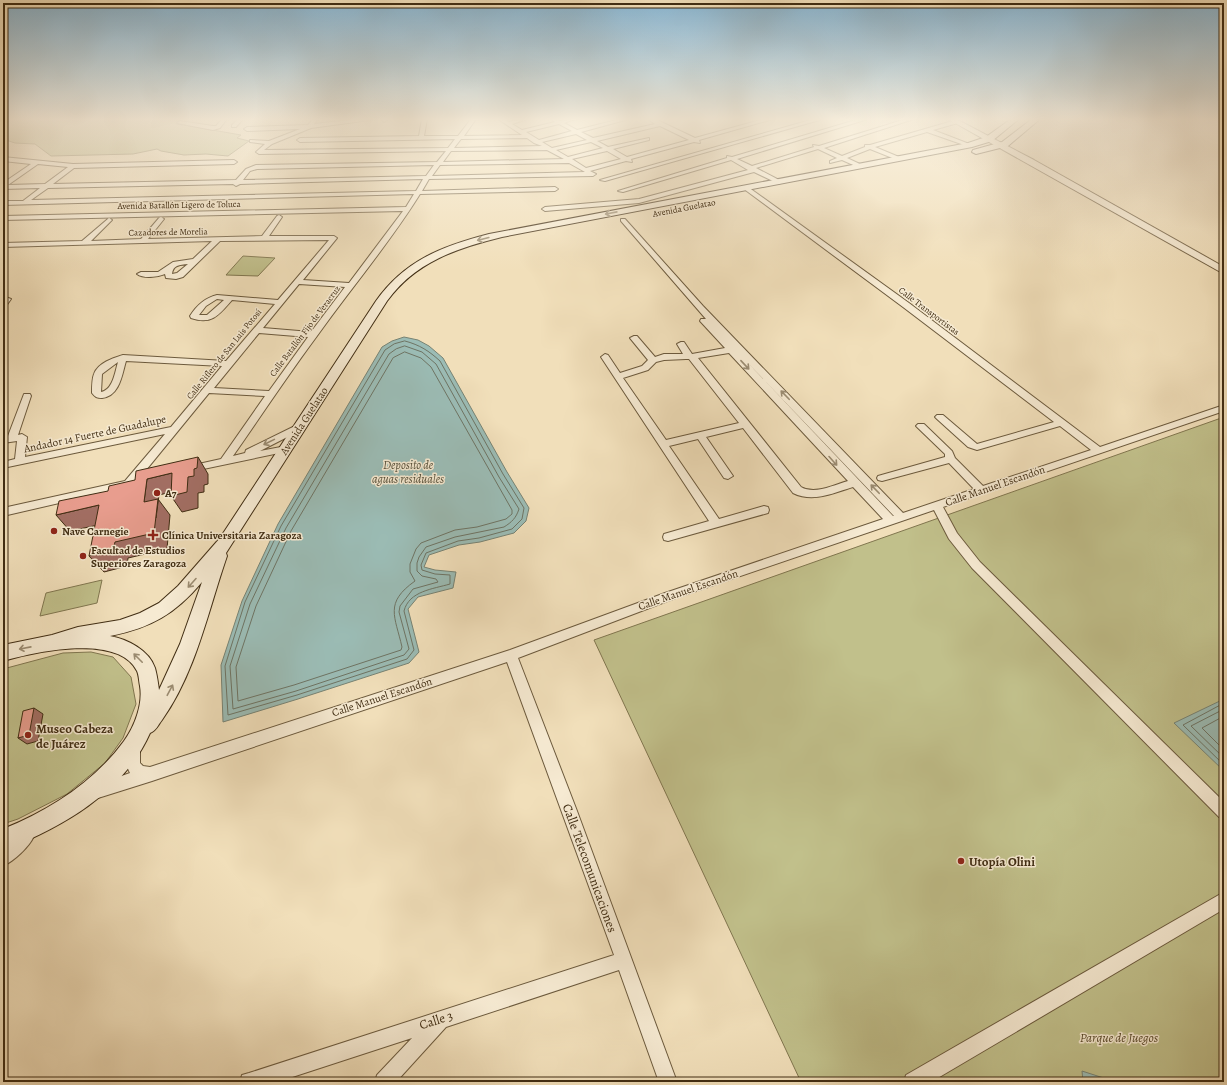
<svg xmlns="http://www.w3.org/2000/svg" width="1227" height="1085" font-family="Alegreya,serif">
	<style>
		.green { fill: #c1c08b; stroke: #80764f }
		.water { fill: #9bbcb5; stroke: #778374 }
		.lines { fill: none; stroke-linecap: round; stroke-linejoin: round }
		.shore { stroke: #6e7464; stroke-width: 1 }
		.minor-casing { stroke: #6c5a3d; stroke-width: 2 }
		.tertiary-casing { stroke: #6c5a3d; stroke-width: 2 }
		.secondary-casing { stroke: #402d13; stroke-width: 2 }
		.minor { fill: #f6ead2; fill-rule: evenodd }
		.tertiary { fill: #f6ead2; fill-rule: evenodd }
		.secondary { fill: #f6ead2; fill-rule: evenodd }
		.shaded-wall { fill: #a26e63; stroke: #402d13 }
		.building { fill: #e89d8e; stroke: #402d13 }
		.oneway { stroke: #9b8c72 }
		.poi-dot { fill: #8f2418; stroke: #f6ead2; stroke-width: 1.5 }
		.labels { text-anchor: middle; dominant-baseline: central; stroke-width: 3; stroke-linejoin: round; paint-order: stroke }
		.far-street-label { font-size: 9px; fill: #402d13; stroke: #f6ead2 }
		.street-label { font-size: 11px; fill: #402d13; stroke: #f6ead2 }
		.poi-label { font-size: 11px; font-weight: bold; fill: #402d13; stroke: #f6ead2; text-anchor: start }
		.water-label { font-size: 12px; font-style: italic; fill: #57513c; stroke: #f6ead2 }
		.near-poi-label { font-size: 13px; font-weight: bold; fill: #402d13; stroke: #f6ead2; text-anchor: start }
		.near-street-label { font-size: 13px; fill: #402d13; stroke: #f6ead2 }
		.near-park-label { font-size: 13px; font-style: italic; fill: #5a4a2b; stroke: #f6ead2 }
	</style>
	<rect width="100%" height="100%" fill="#f1dfba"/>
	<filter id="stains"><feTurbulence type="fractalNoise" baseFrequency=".005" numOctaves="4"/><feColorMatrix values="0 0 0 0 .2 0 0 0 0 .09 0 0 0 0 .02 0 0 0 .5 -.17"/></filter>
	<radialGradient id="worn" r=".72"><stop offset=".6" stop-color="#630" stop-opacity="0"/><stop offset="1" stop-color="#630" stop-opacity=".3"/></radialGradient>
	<path class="green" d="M3 119H181L178 124 241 135 237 138 249 141 228 156 206 154 184 155 161 151 157 149 133 154 51 156 35 144 15 143 3 139Z
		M243 256 275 258 258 276 226 275Z
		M1224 417V1082H801L594 640Z
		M102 580 97 603 40 616 46 593Z
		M91 652 113 657 131 677 136 704 123 738 105 763 67 794 18 819 3 824V669L63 653Z"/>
	<path class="water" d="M404 337 418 340 429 346 443 358 507 472 529 508 526 521 514 533 480 542 459 545 429 555 424 567 435 570 456 572 453 588 418 597 408 609 419 652 409 663 298 699 223 722 221 665 242 601 278 524 382 347 392 341Z
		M1224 699V771L1174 723Z
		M1082 1071 1116 1082H1083Z"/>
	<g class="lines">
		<path class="shore" d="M405 341C420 345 429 351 440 361L503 474 524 508 522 519 512 529 479 538 458 541 426 553 421 565 422 570 435 574 450 575V584C433 589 409 591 404 611L414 650 407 659 297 695 228 715 225 666 245 602 281 526 385 350 394 344Z
			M405 346 422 352 436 364 499 477 519 509C516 518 512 522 504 527L455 537 426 547 419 557 417 563V571L422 576 436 579 438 582 413 589 400 606 399 612 409 649 404 655 296 691 233 709 230 666 250 604 286 528 389 354 396 349Z
			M405 352 421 358 431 367 512 510V514L506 519 477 527 455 530 421 543 416 549 410 564V572L415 581C384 603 395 616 402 647L401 650 294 685 238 701 236 667 256 606 291 531 393 358Z
			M1224 703 1183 725 1224 765
			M1224 709 1191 726 1224 758
			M1224 716 1202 728 1224 750"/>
		<g class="minor-casing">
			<path id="minor" d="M222 119H227L220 128 213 130 177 123 180 121 213 126H216Z
				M238 119H243L236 127H232V125Z
				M313 119H318L314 124 358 119H377L311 128 272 144 264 150 448 148 455 139 300 142 297 140 300 138 419 136 422 119H427L424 136H458L471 119H476L464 136 522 135 498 119H504L509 122 519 119H528L512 124 522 130 555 122 551 119 560 121 575 119 564 123 577 130 620 119H629L581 132 593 138 655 124 648 119H655L695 138 764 119H773L699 140 700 143 694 142 631 159 632 162 626 161 590 171 596 174 593 176 429 179 422 191 555 187 558 189 555 191 420 194C389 244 351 288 317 336 288 375 261 416 233 456L245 453 246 450 297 425H303L305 427 303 429 260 451 286 446 291 449 289 451 189 472 185 471 184 469 185 467 221 459 265 396 209 393 133 486 3 516V508L125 481 165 434 3 468V462L15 459 17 441 3 443V437L8 436 24 394H30L31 396 18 435 22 434 27 437 25 457 171 427 222 366 126 361C122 374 120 396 102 398 97 398 95 397 92 393 92 387 92 379 94 374 98 363 113 358 123 355L226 361 275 304 232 300C219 315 212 325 191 318L190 316C197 305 205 298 217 295L278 300 329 240 220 241 183 277 176 279 166 278 165 274C157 277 144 279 137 274L141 272H158L173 262 193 259 212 241 3 247V243L82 241 109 218 112 220 91 241 141 239 159 218 161 217 164 219 148 239 262 236 277 216 279 215 282 217 269 236H334L337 238 303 280 349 283 403 211 3 220V216L406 207 414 194 3 205V201H23L40 188 3 189V183L31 164 3 161V157L73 164 234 160 237 162 234 164 74 168 53 184 236 180 246 169 256 165 437 162 446 151 259 154 256 152 265 144 250 142V140L269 141 300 129 247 131 244 129 247 127 308 125ZM559 124 572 131 539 140 526 132ZM660 126 689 140 627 157 613 149 649 140V138L608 147 597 141ZM576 134 587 140 552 148 542 142ZM527 138 534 143 542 146 454 148 461 139ZM591 142 603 148 568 157 556 150ZM547 150 564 159 443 162 451 151ZM607 151 621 159 586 168 572 159ZM569 163 585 172 432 176 440 165ZM38 164 68 167 45 184 8 185ZM434 165 426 176 243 180 250 171 257 169ZM423 179 416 191 31 200 48 188 233 184 236 186 240 184ZM188 264 177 273 172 274C173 265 179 265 188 264ZM299 284 345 287 311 332 263 328ZM217 299 224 300 207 315H199L206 306ZM259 333 308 337 269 391 214 388ZM118 362C115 372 113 390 101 392L102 374Z
				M381 119H387V120L384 122Z
				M814 119H823L605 181 600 180Z
				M859 119H868L737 159 752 166 814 147 813 145 819 146 906 119H914L824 148 842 156 865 147V145H870L956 120 958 121V123L933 130 972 145 967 146 927 132 875 147 899 157V159H895L870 149 847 158 862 165 863 166 860 168 842 160 830 163V161L837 158 818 149 756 168 781 181 782 182 779 184 754 172 639 203 545 211 542 209 545 207 639 199 748 170 731 160 623 192 618 191 727 158V156L732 157Z
				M744 187H748L909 303 1100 447 1224 405V411L943 507 957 533 980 562 1224 802V819L1219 817 972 568 949 539 934 510 673 599 518 658 577 811 677 1082H659L619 970 446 1027 396 1082H375L377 1075 412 1038 277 1082H240L242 1075 249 1073 614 955 507 662 152 781 98 798 93 796 91 791 93 786 130 773C125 764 124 754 128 744L133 742 138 744 140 749V763L143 766 150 767 510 650 665 593 883 519 853 487C833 493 813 503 793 493L743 428 706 437 733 476 728 479 724 478 698 439 669 446 719 519 764 506 768 507 769 510 768 513 668 541 664 540 663 537 664 534 709 521 601 357 605 354 608 355 620 373 642 366 648 360 630 338 634 336H637L655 357 664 354H683L677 344 681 342H684L692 354 725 348 700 321 701 319H706L621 221V219H625L703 306 903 513 974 489 949 463 882 481 878 480 877 478 878 476 945 457V454L918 428 916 426 918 424H924L952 451 955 458 983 486 1091 450 1060 426 977 450 968 447 937 419 935 417 937 415H943L977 444 1054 422 903 307 744 189ZM729 353 848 481C833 485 815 495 801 487L698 358ZM686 359H689L739 423 666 440 623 378 648 370 656 362 664 360ZM747 362 894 516H893Z
				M3 296 11 299 6 306H3Z
				M26 828 31 831 34 836C29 847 14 861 3 866V847L21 831Z
				M1224 892V909L931 1082H904L906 1075Z"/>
		</g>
		<g class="tertiary-casing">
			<path id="tertiary" d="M948 119H956L1034 160 1224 267V274Z"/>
		</g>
		<g class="secondary-casing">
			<path id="secondary" d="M1011 119H1019L992 141 972 147 502 237C457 248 415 262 387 301L226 553 227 556C208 611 196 672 162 720 158 725 156 731 150 733 123 794 61 827 3 851V829C50 810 94 782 124 741 135 726 143 704 140 686 139 682 139 675 137 671 118 633 35 652 3 661V645L52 635 78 627 120 620 140 613 159 603 178 586 220 538 376 301C405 260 443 246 489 234L968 143 986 137ZM202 582 180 644 159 690C158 683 157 675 155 668 149 650 127 639 110 636 151 628 175 614 202 582Z
				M1032 119H1040L1008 146 976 154 972 152 973 150 1002 142Z"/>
		</g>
		<use href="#minor" class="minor"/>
		<use href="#tertiary" class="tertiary"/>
		<use href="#secondary" class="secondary"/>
	</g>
	<path class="shaded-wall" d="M198 457 208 474V484L204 485V492L198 493V508L182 512 171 496 188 477 194 469Z
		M172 473 183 489 159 495 156 518 144 502 147 479Z
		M158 499 170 515 167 549 128 558 127 566 104 572 89 556 115 542Z
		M99 505 112 522 70 531 56 515Z
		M34 708 43 714 38 741 27 744 18 738Z"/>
	<path class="building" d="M198 457 197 468 194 469V476L188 477 187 492 171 496 172 473 147 479 144 502 158 499 154 533 115 542 113 550 89 556 99 505 56 515 59 501 108 491 109 486 135 480 136 471Z
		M34 708 29 735 18 738 23 711Z"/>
	<defs><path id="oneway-shaft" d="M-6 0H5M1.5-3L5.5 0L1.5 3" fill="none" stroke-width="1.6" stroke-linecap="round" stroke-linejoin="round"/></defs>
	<g class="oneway">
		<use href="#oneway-shaft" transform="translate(611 213) rotate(169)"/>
		<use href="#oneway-shaft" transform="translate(483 239) rotate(166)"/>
		<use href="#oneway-shaft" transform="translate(745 365) rotate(47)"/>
		<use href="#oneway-shaft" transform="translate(785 395) rotate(-134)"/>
		<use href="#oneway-shaft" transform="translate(269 442) rotate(154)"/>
		<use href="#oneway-shaft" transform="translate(833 461) rotate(48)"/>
		<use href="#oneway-shaft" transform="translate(875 489) rotate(-134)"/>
		<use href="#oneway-shaft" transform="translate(192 583) rotate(132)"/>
		<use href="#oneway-shaft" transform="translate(25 648) rotate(169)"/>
		<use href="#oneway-shaft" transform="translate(138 658) rotate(-135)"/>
		<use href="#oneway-shaft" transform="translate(170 690) rotate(-62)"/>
	</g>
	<linearGradient id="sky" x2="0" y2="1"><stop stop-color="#89b7d4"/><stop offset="0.44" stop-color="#f9f1e0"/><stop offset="1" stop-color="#f9f1e0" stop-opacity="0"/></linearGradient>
	<rect width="1227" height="271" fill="url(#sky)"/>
	<g class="poi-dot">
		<circle cx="157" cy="493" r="4"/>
		<circle cx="54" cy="531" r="4"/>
		<path d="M151 529h4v4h4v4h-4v4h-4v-4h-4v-4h4z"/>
		<circle cx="83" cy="556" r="4"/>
		<circle cx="28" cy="735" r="4"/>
		<circle cx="961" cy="861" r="4"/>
	</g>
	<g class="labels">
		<g class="far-street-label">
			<text transform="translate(179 205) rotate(-1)">Avenida Batallón Ligero de Toluca</text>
			<text transform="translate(684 208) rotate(-11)">Avenida Guelatao</text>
			<text transform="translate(168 232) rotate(-1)">Cazadores de Morelia</text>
			<text transform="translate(929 311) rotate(37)">Calle Transportistas</text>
			<text transform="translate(305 331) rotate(-53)">Calle Batallón Fijo de Veracruz</text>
			<text transform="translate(224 354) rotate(-51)">Calle Riflero de San Luis Potosí</text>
		</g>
		<g class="street-label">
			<text transform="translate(304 421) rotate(-57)">Avenida Guelatao</text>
			<text transform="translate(95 434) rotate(-12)">Andador 14 Fuerte de Guadalupe</text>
			<text transform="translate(995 486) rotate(-19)">Calle Manuel Escandón</text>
			<text transform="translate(688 590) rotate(-19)">Calle Manuel Escandón</text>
			<text transform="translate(382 697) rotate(-18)">Calle Manuel Escandón</text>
		</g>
		<g class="poi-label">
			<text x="165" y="493">A7</text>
			<text x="62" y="531">Nave Carnegie</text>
			<text x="162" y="535">Clínica Universitaria Zaragoza</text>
			<text x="91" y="550">Facultad de Estudios<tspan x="91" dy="13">Superiores Zaragoza</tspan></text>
		</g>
		<g class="water-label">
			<text x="408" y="465">Deposito de<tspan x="408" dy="14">aguas residuales</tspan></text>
		</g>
		<g class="near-poi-label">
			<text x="36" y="728">Museo Cabeza<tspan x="36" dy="15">de Juárez</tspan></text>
			<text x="969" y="861">Utopía Olini</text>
		</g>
		<g class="near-street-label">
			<text transform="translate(590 868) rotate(70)">Calle Telecomunicaciones</text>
			<text transform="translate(436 1020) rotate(-18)">Calle 3</text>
		</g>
		<g class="near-park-label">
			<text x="1119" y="1037">Parque de Juegos</text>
		</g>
	</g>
	<rect width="1227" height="1085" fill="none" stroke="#f1dfba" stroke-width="16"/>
	<rect x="4" y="4" width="1219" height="1077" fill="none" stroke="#402d13" stroke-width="2"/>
	<rect x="8" y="8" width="1211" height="1069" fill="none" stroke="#402d13"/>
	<rect width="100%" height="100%" filter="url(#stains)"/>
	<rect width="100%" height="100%" fill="url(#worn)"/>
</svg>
